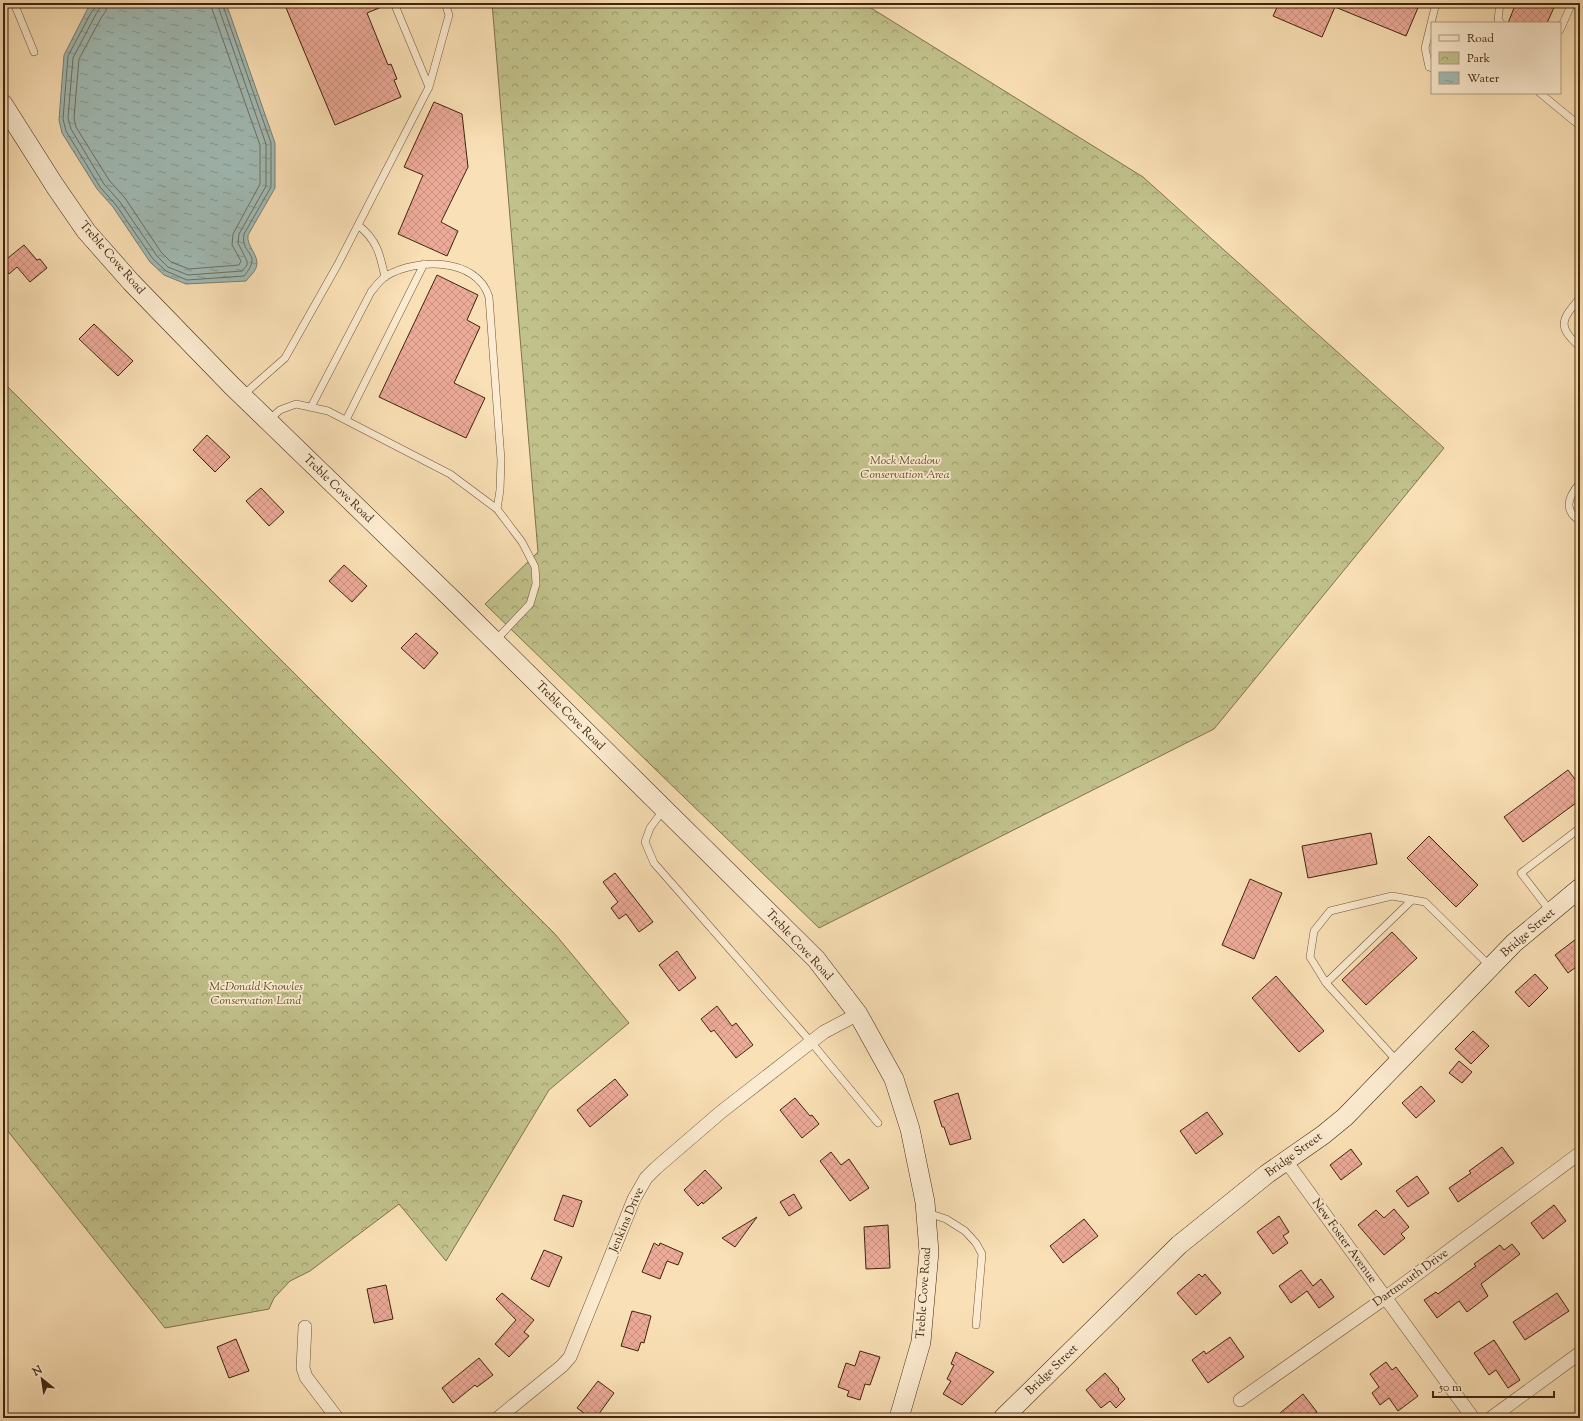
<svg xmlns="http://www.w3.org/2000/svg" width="1583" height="1421" font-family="'Sorts Mill Goudy',serif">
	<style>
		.park { fill: url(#park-crowns); stroke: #80734c }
		.water { fill: url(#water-ripples); stroke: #7a7f72 }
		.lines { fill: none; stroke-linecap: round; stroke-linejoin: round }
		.shore { stroke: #707061; stroke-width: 1 }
		.building { fill: url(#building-cross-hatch); stroke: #40250c }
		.lane-casing { stroke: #6e5436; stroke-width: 8 }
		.street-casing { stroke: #6e5436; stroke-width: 14 }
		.secondary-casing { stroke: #40250c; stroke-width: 20 }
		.lane { stroke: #fcebd0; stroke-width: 7 }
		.street { stroke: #fcebd0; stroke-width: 13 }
		.secondary { stroke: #fcebd0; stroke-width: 19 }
		.labels { text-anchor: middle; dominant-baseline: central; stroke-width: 3.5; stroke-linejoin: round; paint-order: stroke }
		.street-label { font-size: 12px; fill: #40250c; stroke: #fcebd0 }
		.park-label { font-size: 12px; font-style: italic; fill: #604c2c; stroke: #fcebd0 }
	</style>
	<defs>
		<pattern id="park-crowns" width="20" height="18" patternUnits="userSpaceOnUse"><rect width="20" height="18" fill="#c1c18b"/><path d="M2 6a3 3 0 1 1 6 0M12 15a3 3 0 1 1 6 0" fill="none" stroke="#9e9d70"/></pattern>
		<pattern id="water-ripples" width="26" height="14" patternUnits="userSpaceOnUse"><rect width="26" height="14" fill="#a1bbb6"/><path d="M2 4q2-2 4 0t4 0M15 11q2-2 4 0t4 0" fill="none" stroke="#859892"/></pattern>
		<pattern id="building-cross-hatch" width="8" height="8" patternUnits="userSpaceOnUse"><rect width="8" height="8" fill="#ecaa98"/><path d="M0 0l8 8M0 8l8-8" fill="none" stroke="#cb9282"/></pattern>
	</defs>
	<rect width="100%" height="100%" fill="#fae0b6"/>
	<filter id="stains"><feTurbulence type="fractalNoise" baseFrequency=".005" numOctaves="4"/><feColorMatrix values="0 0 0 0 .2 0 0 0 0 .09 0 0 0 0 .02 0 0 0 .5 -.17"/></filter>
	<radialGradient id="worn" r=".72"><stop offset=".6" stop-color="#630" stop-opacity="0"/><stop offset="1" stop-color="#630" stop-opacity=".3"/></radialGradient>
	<path class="park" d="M492 3H863L1143 177 1444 448 1214 729 819 928 485 604 538 552Z
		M3 382 555 934 629 1023 549 1090 446 1261 399 1204 310 1271 290 1281 274 1298 269 1309 165 1328 3 1125Z"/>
	<path class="water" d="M94 3H226L275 143V188L248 235C246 247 261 256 256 268 254 273 249 277 246 281L186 284 164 275 150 262 113 207 97 189 62 133 59 120 64 55 88 8Z"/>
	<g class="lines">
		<path class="shore" d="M96 3V7L92 11 68 56 63 119 66 131 100 187 116 205 153 259 166 271 187 280 244 276C264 252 240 256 244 234L271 187V143L222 3
			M101 3 100 8 96 14 73 58 68 118 71 129 104 184 120 202 157 256 168 267 188 275 242 271 247 265V261L238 243 239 234 266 186V144L217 3
			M107 3 106 11 101 18 79 59 74 118 76 127 109 180 125 198 161 252 171 262 189 269 239 265 241 261 232 245 233 234 260 184V145L212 9 211 3"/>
	</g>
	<path class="building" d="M284 3H389V4L367 13 388 65 391 64 397 79 394 80 401 97 335 125Z
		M1279 3H1420L1406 36 1335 7 1322 37 1273 16Z
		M1516 3H1556L1547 23H1508Z
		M434 102 462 114 468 167 441 222 458 231 447 256 398 234 423 175 404 167Z
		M24 245 37 260 40 259 47 268 30 282 17 267 9 274 3 266V262Z
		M437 275 478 295 467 320 480 327 454 383 485 398 466 438 379 397Z
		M94 324 133 361 118 376 79 339Z
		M207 435 230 457 215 472 193 450Z
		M261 488 284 512 269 526 246 501Z
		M344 565 367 586 352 602 329 581Z
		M416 633 438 653 424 669 401 648Z
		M1568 770 1580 786V800L1523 842 1504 817Z
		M1371 833 1377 864 1308 878 1302 846Z
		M1429 836 1478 885 1456 907 1407 858Z
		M615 873 653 922 639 932 626 914 619 919 611 908 618 902 603 882Z
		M1250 879 1282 893 1254 959 1222 945Z
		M1392 932 1417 958 1366 1005 1342 980Z
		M1580 936V964L1568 973 1555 955Z
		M677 951 696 978 679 991 659 965Z
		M1535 974 1548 988 1529 1007 1515 992Z
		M1276 976 1324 1031 1299 1052 1252 998Z
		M717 1006 732 1026 736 1023 753 1045 736 1058 714 1030 711 1032 701 1019Z
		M1473 1031 1489 1046 1471 1064 1455 1049Z
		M1459 1061 1472 1072 1462 1083 1449 1073Z
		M615 1079 628 1095 590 1127 577 1110Z
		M1421 1086 1435 1101 1416 1118 1402 1103Z
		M958 1093 971 1139 950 1145 944 1127H942L934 1101Z
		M795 1098 810 1116 812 1115 819 1124 802 1138 780 1110Z
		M1207 1112 1223 1134 1196 1154 1180 1131Z
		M1502 1147 1514 1163 1458 1202 1449 1188 1471 1173 1469 1171Z
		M1351 1149 1362 1164 1341 1180 1330 1165Z
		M831 1152 841 1165 849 1159 869 1188 850 1201 820 1161Z
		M705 1170 722 1188 703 1204 702 1202 698 1206 684 1190Z
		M1417 1176 1429 1193 1408 1207 1396 1191Z
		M794 1194 802 1208 789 1216 780 1202Z
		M563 1195 582 1201 573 1227 554 1220Z
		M1554 1205 1566 1221 1543 1239 1531 1223Z
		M1394 1209 1409 1227 1401 1234 1405 1238 1384 1255 1358 1225 1376 1210 1384 1218Z
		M1279 1216 1289 1232 1283 1236 1288 1243 1273 1254 1257 1232Z
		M757 1217 735 1247 722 1238Z
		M1084 1219 1098 1236 1063 1263 1050 1246Z
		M888 1225 890 1268 866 1269 864 1227Z
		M654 1243 659 1246 660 1243 683 1253 678 1265 667 1261 660 1279 642 1272Z
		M1512 1244 1520 1254 1481 1284 1488 1296 1467 1312 1459 1301 1437 1318 1424 1300 1436 1292 1438 1294 1476 1266 1474 1264 1500 1245 1504 1250Z
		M544 1250 562 1257 549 1287 531 1279Z
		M1301 1270 1313 1286 1321 1279 1334 1297 1319 1308 1307 1291 1291 1303 1279 1286Z
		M1199 1274 1202 1277 1205 1274 1221 1293 1196 1315 1177 1293Z
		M386 1285 393 1319 374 1323 367 1289Z
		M502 1293 534 1320 524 1332 529 1336 509 1357 495 1344 516 1320 496 1299Z
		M1557 1293 1569 1311 1525 1340 1513 1322Z
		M632 1311 651 1316 644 1343 641 1342 638 1351 621 1346Z
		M1230 1337 1244 1357 1208 1383 1192 1360 1204 1351 1206 1354Z
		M236 1339 249 1371 229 1378 217 1347Z
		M1494 1340 1520 1380 1508 1388 1496 1370 1489 1375 1474 1353Z
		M860 1351 880 1357 870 1385 865 1384 860 1400 847 1396 849 1391 838 1387 846 1363 855 1366Z
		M956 1352 994 1372 962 1405 943 1394 951 1381 947 1379 954 1365 951 1364Z
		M479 1358 493 1375 477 1387 475 1385 453 1403 442 1388Z
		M1386 1362 1392 1370 1396 1367 1418 1396 1398 1411 1389 1398 1380 1405 1372 1393 1379 1387 1370 1374Z
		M1105 1373 1119 1389 1118 1390 1125 1399 1116 1408 1110 1401 1101 1408 1086 1390Z
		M598 1381 614 1393 596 1418H591L577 1408Z
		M1303 1394 1317 1412 1310 1418H1274Z"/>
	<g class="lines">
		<g class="lane-casing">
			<path id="lane" d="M14 3 34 52
				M394 3 429 87
				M1500 3 1498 20 1501 23
				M1560 30 1572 3
				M1432 68 1429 67 1425 48 1436 3
				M1540 93 1580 126
				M358 225C377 240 380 254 385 277
				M1580 298C1562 319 1556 326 1580 347
				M242 396 285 358 338 264 429 87 449 15 445 3
				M311 407 371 292C375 287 380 280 386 276 416 258 477 257 489 297L501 460 500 490 497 509
				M269 420 280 410 296 404 328 411 450 474 497 509 522 542 535 567 536 584 530 604 495 641
				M346 420 424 264
				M1580 483C1573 491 1565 502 1571 512 1572 515 1577 519 1580 521
				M664 809 650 828 645 842 654 863 811 1042 878 1123
				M1551 912 1521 873 1580 828
				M1326 983 1412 900
				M1397 1061 1326 983 1310 957 1314 931 1330 911 1392 896 1425 902 1490 966
				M928 1213 946 1219 965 1231 976 1243 982 1254 976 1325"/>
		</g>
		<g class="street-casing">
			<path id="street" d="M1286 1161 1473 1418
				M305 1327 303 1368 306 1377 337 1418
				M1240 1400 1385 1298 1580 1153
				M498 1418 562 1366 570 1357 634 1199 646 1178 656 1168 721 1112 811 1042 824 1032 858 1014
				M1491 1418 1580 1353"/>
		</g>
		<g class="secondary-casing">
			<path id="secondary" d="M3 104 55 186 86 231 131 282 231 385 456 603 816 959 858 1014 894 1079 910 1129 925 1202 929 1252 921 1342 899 1418
				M1003 1418 1179 1245 1267 1174 1323 1135 1345 1117 1514 943 1580 888"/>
		</g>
		<use href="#lane" class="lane"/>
		<use href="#street" class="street"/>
		<use href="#secondary" class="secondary"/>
	</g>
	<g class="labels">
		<g class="street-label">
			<text transform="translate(112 258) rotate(49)">Treble Cove Road</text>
			<text transform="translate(338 489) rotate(44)">Treble Cove Road</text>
			<text transform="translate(570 716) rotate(45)">Treble Cove Road</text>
			<text transform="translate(1528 933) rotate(-41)">Bridge Street</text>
			<text transform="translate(799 945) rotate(47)">Treble Cove Road</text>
			<text transform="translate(1294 1155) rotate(-36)">Bridge Street</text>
			<text transform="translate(627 1220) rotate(-67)">Jenkins Drive</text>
			<text transform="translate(1344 1241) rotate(54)">New Foster Avenue</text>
			<text transform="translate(1411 1278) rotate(-36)">Dartmouth Drive</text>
			<text transform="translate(924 1293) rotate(-86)">Treble Cove Road</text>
			<text transform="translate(1052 1370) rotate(-44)">Bridge Street</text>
		</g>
		<g class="park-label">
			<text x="905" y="461">Mock Meadow<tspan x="905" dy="14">Conservation Area</tspan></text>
			<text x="256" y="987">McDonald Knowles<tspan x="256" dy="14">Conservation Land</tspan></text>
		</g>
	</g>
	<rect width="1583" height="1421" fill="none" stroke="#fae0b6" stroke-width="16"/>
	<rect x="4" y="4" width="1575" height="1413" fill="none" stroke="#40250c" stroke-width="2"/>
	<rect x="8" y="8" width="1567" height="1405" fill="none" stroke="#40250c"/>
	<rect x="1431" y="22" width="130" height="72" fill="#fcebd0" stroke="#b19c82"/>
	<rect x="1439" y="35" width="20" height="6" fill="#fcebd0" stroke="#b19c82"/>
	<text x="1467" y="42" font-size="12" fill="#40250c">Road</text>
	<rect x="1439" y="52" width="20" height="12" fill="url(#park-crowns)" stroke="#b19c82"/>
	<text x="1467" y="62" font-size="12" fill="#40250c">Park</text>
	<rect x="1439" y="72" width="20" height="12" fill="url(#water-ripples)" stroke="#b19c82"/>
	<text x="1467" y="82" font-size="12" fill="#40250c">Water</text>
	<g transform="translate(42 1379) rotate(330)" stroke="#fcebd0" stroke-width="3" paint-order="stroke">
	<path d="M0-3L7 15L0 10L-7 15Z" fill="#40250c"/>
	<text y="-6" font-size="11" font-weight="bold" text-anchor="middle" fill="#40250c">N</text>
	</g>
	<path d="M1433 1391v6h121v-6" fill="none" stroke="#40250c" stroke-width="2"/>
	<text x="1439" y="1391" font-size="12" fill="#40250c" stroke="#fcebd0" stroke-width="3" paint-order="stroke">50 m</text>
	<rect width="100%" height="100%" filter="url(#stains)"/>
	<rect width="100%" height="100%" fill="url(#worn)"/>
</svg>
